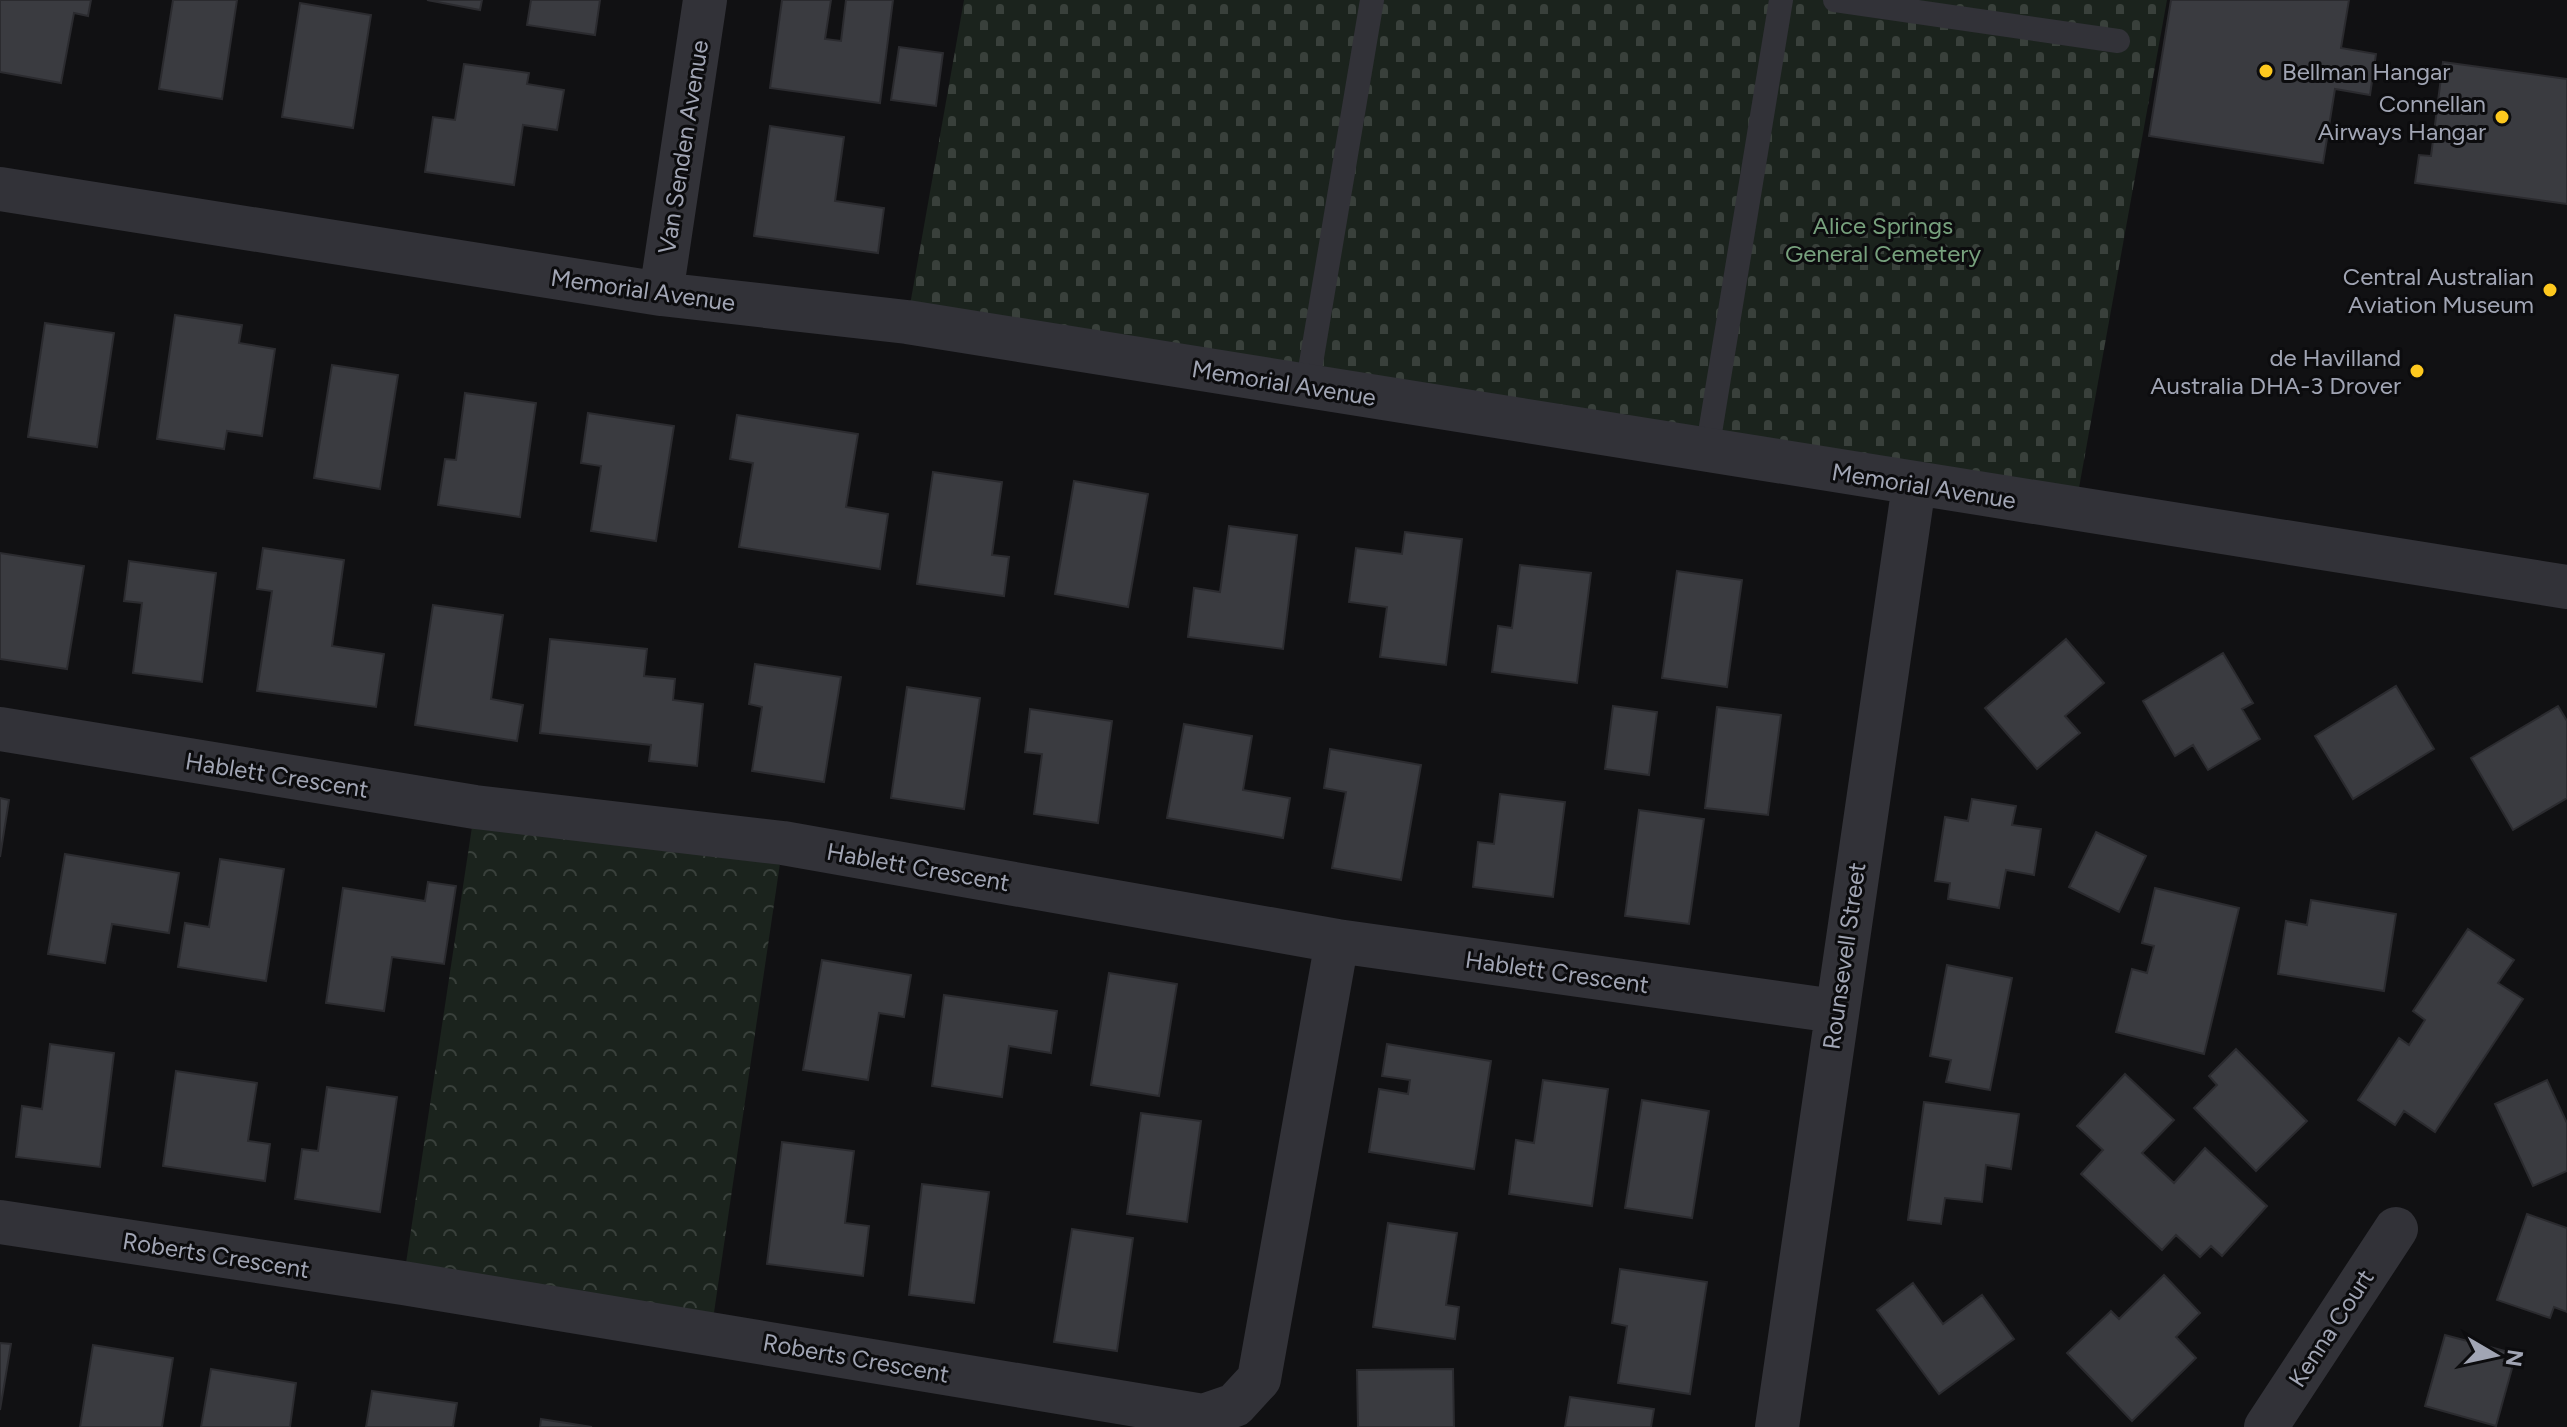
<svg xmlns="http://www.w3.org/2000/svg" width="2567" height="1427" font-family="Figtree,sans-serif">
	<style>
		.cemetery { fill: url(#cemetery-stones) }
		.park { fill: url(#park-crowns) }
		.building { fill: #3a3b40; stroke: #2b2b2f; stroke-width: 2 }
		.lines { fill: none; stroke-linecap: round; stroke-linejoin: round }
		.lane { stroke: #323238; stroke-width: 24 }
		.street { stroke: #323238; stroke-width: 44 }
		.poi-dot { fill: #fdc81e; stroke: #0c0c0e; stroke-width: 3 }
		.labels { text-anchor: middle; dominant-baseline: central; stroke-width: 6; stroke-linejoin: round; paint-order: stroke }
		.poi-label { font-size: 24px; fill: #a1a5b4; stroke: #0c0c0e; text-anchor: end }
		.street-label { font-size: 24px; fill: #a1a5b4; stroke: #0c0c0e }
		.park-label { font-size: 24px; fill: #77a17d; stroke: #0c0c0e }
	</style>
	<defs>
		<pattern id="cemetery-stones" width="16" height="16" patternUnits="userSpaceOnUse" patternTransform="scale(2)"><rect width="16" height="16" fill="#1b231d"/><path d="M2 7V4a2 2 0 0 1 4 0v3zM10 15v-3a2 2 0 0 1 4 0v3z" fill="#39403b"/></pattern>
		<pattern id="park-crowns" width="20" height="18" patternUnits="userSpaceOnUse" patternTransform="scale(2)"><rect width="20" height="18" fill="#1b231d"/><path d="M2 6a3 3 0 1 1 6 0M12 15a3 3 0 1 1 6 0" fill="none" stroke="#39403b"/></pattern>
	</defs>
	<rect width="100%" height="100%" fill="#111113"/>
	<path class="cemetery" d="M964 0H2167L2075 510 907 322Z"/>
	<path class="park" d="M475 807 783 843 711 1333 403 1283Z"/>
	<path class="building" d="M0 0H91L88 16 74 13 61 83 0 72Z
		M173 0H237L222 99 159 89Z
		M427 0H482L480 10Z
		M531 0H600L595 35 527 25Z
		M782 0H831L825 39 841 41 846 0H893L880 103 770 88Z
		M2171 0H2349L2341 48 2376 54 2370 95 2335 89 2323 163 2149 136Z
		M300 3 371 15 353 128 282 117Z
		M899 47 943 53 936 106 891 100Z
		M2443 62 2567 79V204L2415 183 2419 155 2431 156Z
		M464 64 529 73 527 84 564 90 557 130 523 125 514 185 425 172 433 117 455 120Z
		M770 126 844 137 835 201 884 208 878 253 754 236Z
		M175 315 242 325 239 343 275 349 262 436 227 431 224 449 157 439Z
		M45 323 114 333 97 447 28 437Z
		M332 365 398 375 380 489 314 478Z
		M465 393 536 403 520 517 438 505 445 459 456 460Z
		M588 413 674 426 656 541 591 531 601 466 581 463Z
		M737 415 858 434 846 507 888 514 880 569 739 547 753 463 730 459Z
		M933 472 1002 482 992 555 1009 557 1004 596 917 584Z
		M1074 481 1148 494 1128 607 1055 594Z
		M1229 526 1297 535 1283 649 1188 637 1194 588 1220 592Z
		M1405 532 1462 539 1446 665 1380 657 1387 607 1349 602 1356 548 1402 554Z
		M263 548 344 560 332 646 384 654 376 707 257 691 272 591 257 589Z
		M0 553 84 566 67 669 0 659Z
		M129 561 216 573 202 682 133 673 142 603 124 601Z
		M1520 565 1591 573 1577 683 1492 672 1498 626 1512 628Z
		M1677 571 1742 580 1727 687 1662 678Z
		M433 605 503 615 491 699 523 705 517 741 415 725Z
		M550 639 647 649 644 676 675 679 673 700 703 704 697 766 649 761 651 745 540 733Z
		M2066 639 2104 683 2065 716 2080 733 2037 769 1985 708Z
		M2223 653 2253 703 2242 709 2260 739 2208 770 2193 745 2175 756 2143 701Z
		M755 664 841 677 824 782 752 771 762 707 749 704Z
		M2396 686 2434 749 2353 799 2315 736Z
		M907 687 980 698 964 809 891 798Z
		M1613 706 1657 712 1649 775 1605 769Z
		M2558 706 2567 721V798L2513 830 2471 758Z
		M1717 707 1781 715 1768 815 1705 808Z
		M1030 709 1112 721 1098 823 1034 814 1042 754 1025 752Z
		M1184 724 1252 736 1243 790 1290 798 1283 838 1167 818Z
		M1330 749 1421 765 1401 880 1332 868 1346 792 1324 788Z
		M1500 794 1565 802 1553 897 1473 887 1478 842 1494 844Z
		M0 798 9 800 0 857Z
		M1972 799 2016 806 2012 825 2041 829 2034 875 2006 870 1999 908 1948 899 1950 883 1935 881 1945 817 1968 821Z
		M1639 810 1704 819 1689 924 1625 916Z
		M2096 832 2146 856 2119 912 2069 887Z
		M65 854 179 873 169 933 112 924 105 963 48 954Z
		M220 859 284 869 266 981 178 967 185 923 209 927Z
		M428 882 456 886 444 964 392 957 384 1011 326 1003 343 888 425 901Z
		M2155 888 2239 908 2204 1054 2116 1032 2132 969 2147 973 2154 946 2142 943Z
		M2311 900 2396 914 2384 991 2278 974 2286 921 2307 925Z
		M2468 929 2514 960 2498 983 2523 999 2435 1132 2404 1111 2395 1125 2358 1100 2399 1038 2409 1045 2425 1020 2413 1011Z
		M822 960 911 975 904 1017 879 1013 868 1080 803 1070Z
		M1947 965 2012 978 1990 1090 1946 1082 1951 1060 1930 1056Z
		M1109 973 1177 984 1159 1096 1091 1085Z
		M944 995 1057 1011 1051 1053 1009 1046 1002 1097 932 1086Z
		M50 1044 114 1053 100 1167 16 1157 22 1106 42 1109Z
		M1387 1044 1491 1061 1474 1169 1369 1152 1379 1089 1408 1094 1410 1080 1382 1076Z
		M2236 1049 2307 1121 2256 1171 2194 1108 2217 1085 2209 1076Z
		M176 1071 257 1083 248 1141 270 1144 265 1181 163 1166Z
		M2125 1074 2174 1120 2142 1153 2174 1183 2205 1148 2267 1206 2222 1256 2211 1246 2200 1257 2176 1235 2162 1250 2081 1174 2103 1150 2077 1126Z
		M1543 1080 1608 1089 1592 1206 1509 1194 1516 1140 1534 1143Z
		M2547 1080 2567 1123V1171L2533 1186 2495 1104Z
		M327 1087 397 1097 380 1212 295 1199 302 1149 318 1151Z
		M1642 1100 1709 1111 1692 1218 1625 1208Z
		M1924 1102 2019 1114 2011 1169 1986 1165 1982 1202 1945 1198 1941 1224 1908 1220Z
		M1141 1113 1201 1121 1187 1222 1127 1214Z
		M782 1142 854 1151 845 1223 869 1226 863 1276 767 1264Z
		M922 1184 989 1192 974 1303 909 1295Z
		M2527 1214 2567 1228V1312L2554 1307 2550 1318 2497 1300Z
		M1388 1223 1457 1233 1446 1305 1459 1307 1455 1339 1373 1327Z
		M1072 1229 1133 1238 1117 1351 1054 1342Z
		M1620 1269 1707 1282 1690 1394 1618 1383 1627 1326 1612 1323Z
		M2164 1275 2200 1313 2176 1337 2196 1358 2132 1421 2067 1353 2111 1311 2119 1319Z
		M1913 1283 1943 1324 1982 1295 2014 1339 1939 1394 1877 1310Z
		M2445 1335 2516 1354 2496 1426 2425 1406Z
		M0 1343 11 1344 0 1410Z
		M93 1345 173 1358 162 1427H80Z
		M211 1369 296 1383 290 1427H201Z
		M1453 1369 1454 1427H1358L1357 1370Z
		M372 1391 457 1403 453 1427H366Z
		M1570 1397 1654 1409 1651 1427H1565Z
		M541 1419 592 1427H540Z"/>
	<g class="lines">
		<path class="lane" d="M1835 0 2118 41
			M1307 387 1372 0
			M1707 451 1781 0"/>
		<path class="street" d="M0 189 661 294 907 322 2567 587
			M661 294 705 0
			M0 729 475 807 783 843 1337 941 1835 1011
			M0 1222 403 1283 1203 1416 1235 1405 1259 1379 1337 941
			M1777 1427 1914 485
			M2266 1427 2396 1229"/>
	</g>
	<g class="poi-dot">
		<circle cx="2266" cy="71" r="8"/>
		<circle cx="2502" cy="117" r="8"/>
		<circle cx="2550" cy="290" r="8"/>
		<circle cx="2417" cy="371" r="8"/>
	</g>
	<g class="labels">
		<g class="poi-label">
			<text x="2282" y="71" text-anchor="start">Bellman Hangar</text>
			<text x="2486" y="103">Connellan<tspan x="2486" dy="28">Airways Hangar</tspan></text>
			<text x="2534" y="276">Central Australian<tspan x="2534" dy="28">Aviation Museum</tspan></text>
			<text x="2401" y="357">de Havilland<tspan x="2401" dy="28">Australia DHA-3 Drover</tspan></text>
		</g>
		<g class="street-label">
			<text transform="translate(683 147) rotate(-81)">Van Senden Avenue</text>
			<text transform="translate(643 290) rotate(8)">Memorial Avenue</text>
			<text transform="translate(1284 383) rotate(9)">Memorial Avenue</text>
			<text transform="translate(1924 486) rotate(9)">Memorial Avenue</text>
			<text transform="translate(277 775) rotate(9)">Hablett Crescent</text>
			<text transform="translate(918 867) rotate(10)">Hablett Crescent</text>
			<text transform="translate(1844 956) rotate(-82)">Rounsevell Street</text>
			<text transform="translate(1557 972) rotate(8)">Hablett Crescent</text>
			<text transform="translate(216 1255) rotate(9)">Roberts Crescent</text>
			<text transform="translate(2331 1328) rotate(-57)">Kenna Court</text>
			<text transform="translate(856 1358) rotate(10)">Roberts Crescent</text>
		</g>
		<g class="park-label">
			<text x="1883" y="225">Alice Springs<tspan x="1883" dy="28">General Cemetery</tspan></text>
		</g>
	</g>
	<g transform="translate(2495 1355) rotate(99)" stroke="#0c0c0e" stroke-width="6" paint-order="stroke">
	<path d="M0-6L14 30L0 20L-14 30Z" fill="#a1a5b4"/>
	<text y="-12" font-size="22" font-weight="bold" text-anchor="middle" fill="#a1a5b4">N</text>
	</g>
</svg>
